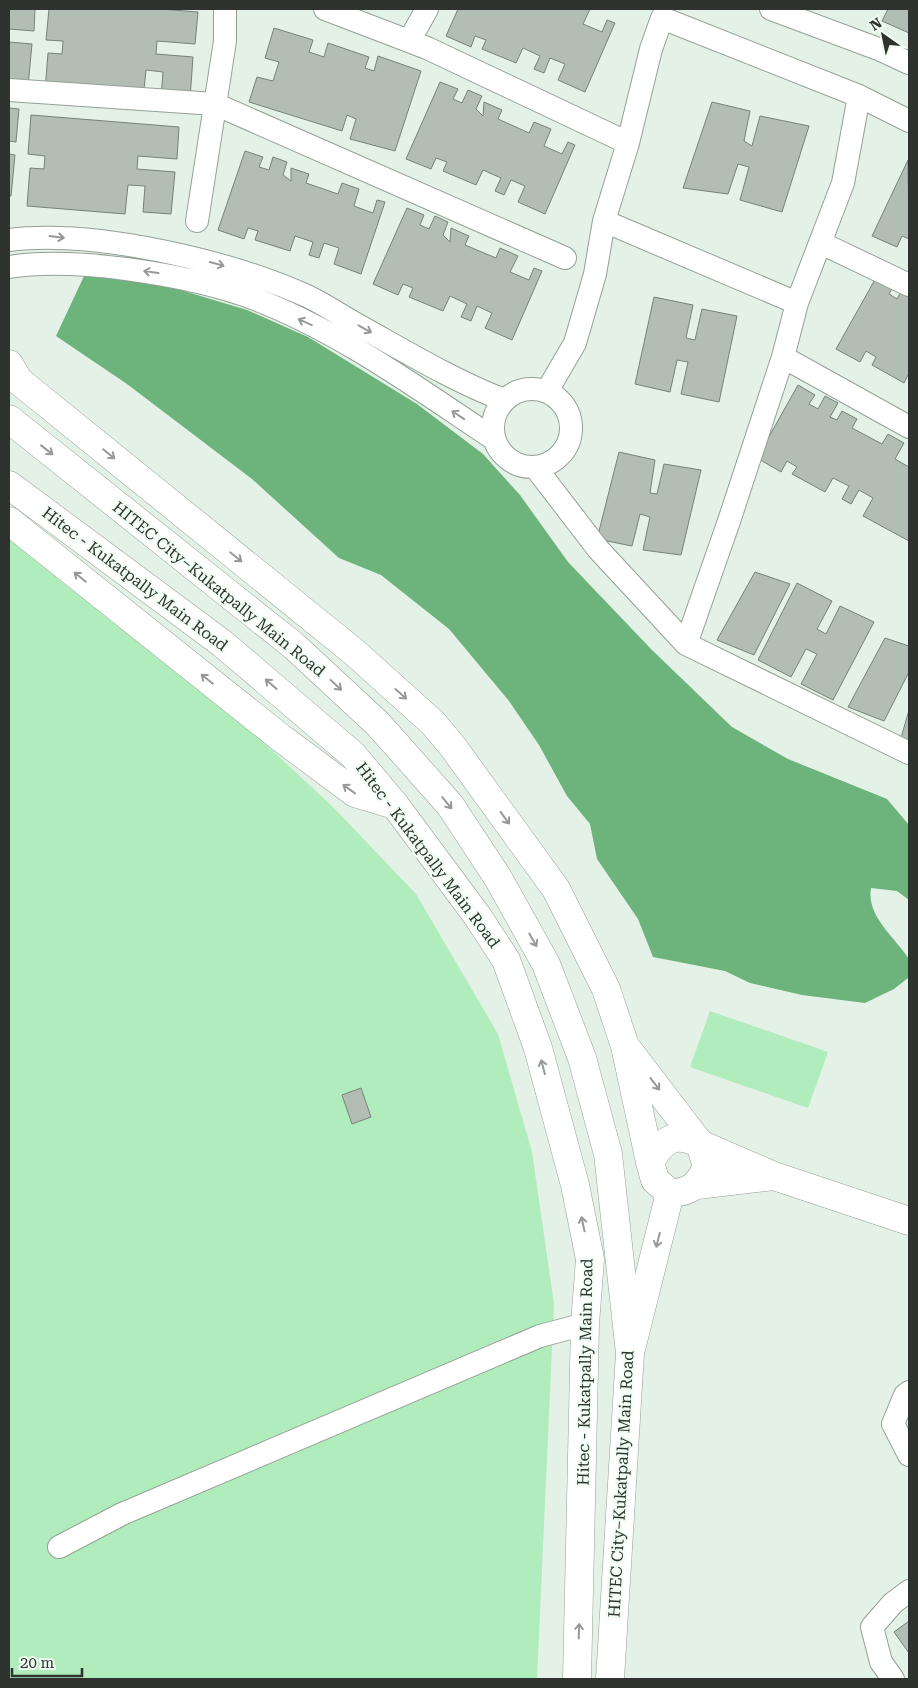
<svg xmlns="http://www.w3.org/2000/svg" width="918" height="1688" font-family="'Roboto Serif',serif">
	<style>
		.green { fill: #b1ecbc }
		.water { fill: #6db37c }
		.building { fill: #b2beb4; stroke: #768278 }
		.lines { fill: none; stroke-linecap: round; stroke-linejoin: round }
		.minor-casing { stroke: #94a096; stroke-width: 24 }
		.tertiary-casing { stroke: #94a096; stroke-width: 29 }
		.primary-casing { stroke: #94a096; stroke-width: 29 }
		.minor { stroke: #fff; stroke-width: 22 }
		.tertiary { stroke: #fff; stroke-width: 28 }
		.primary { stroke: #fff; stroke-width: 28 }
		.oneway { stroke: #969997 }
		.labels { text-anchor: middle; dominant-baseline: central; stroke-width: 4.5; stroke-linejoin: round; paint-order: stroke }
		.street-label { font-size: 16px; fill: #2e332f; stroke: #f1fef3 }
	</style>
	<rect width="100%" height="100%" fill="#e4f1e6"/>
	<path class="green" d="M9 520 186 670 334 808 416 894 498 1034 532 1152 554 1304 537 1679H9Z
		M710 1011 828 1052 808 1108 690 1067Z"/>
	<path class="water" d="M85 274 164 285 247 310 308 337 417 404 483 454 520 495 568 562 652 650 732 727 788 759 887 799 909 825V900L897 891 871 888C866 916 895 937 909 959L908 978 894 989 865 1003 802 995 750 983 725 971 653 957 638 919 597 859 590 824 567 796 539 745 509 701 449 629 381 575 339 558 252 479 127 384 56 336Z"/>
	<path class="building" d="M9 9H35L34 31 9 29Z
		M49 9H160L198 12 195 44 157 41 156 54 193 57 190 99 161 97 163 72 146 70 143 99 45 91 48 53 62 54 63 41 46 40Z
		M458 9H590L583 24 602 32 607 20 615 23 585 92 558 80 565 64 550 58 544 73 534 69 540 56 523 48 516 63 482 49 486 40 475 36 471 47 446 36Z
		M888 9H909V33L882 21Z
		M274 28 313 40 309 52 324 57 328 43 369 57 365 68 374 71 378 56 421 71 395 151 350 139 356 119 347 115 342 131 249 102 257 77 273 81 279 62 265 58Z
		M9 42 32 44 28 86 9 84Z
		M440 82 458 89 453 99 462 103 468 90 482 96 476 109 483 116 484 102 502 110 498 119 529 133 534 122 551 129 544 146 562 154 568 142 575 145 545 214 518 202 525 186 511 180 504 195 495 191 501 178 483 170 476 185 443 171 447 162 436 158 431 169 406 159Z
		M712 102 750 111 744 141 752 146 760 116 809 126 782 212 740 200 749 167 738 164 728 194 683 188Z
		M9 108 19 109 16 142 9 141Z
		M31 115 179 127 177 159 138 156 137 169 175 172 171 214 143 212 145 186 128 185 125 214 27 206 30 168 44 169 45 156 28 154Z
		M245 151 263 157 259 167 269 170 273 157 287 162 283 175 291 181V168L309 174 306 183 338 194 342 183 359 189 354 206 373 213 377 200 385 202 361 274 334 264 339 248 324 243 319 258 309 255 313 242 295 236 290 251 255 240 258 231 248 228 244 239 218 230Z
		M9 154 15 155 11 196H9Z
		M908 160 909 239 902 236 897 247 872 236Z
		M407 208 424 215 420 225 429 229 435 216 448 222 443 235 450 242 451 228 469 236 465 245 496 258 500 248 518 256 510 272 529 280 534 268 542 271 512 340 485 328 492 313 477 306 471 321 461 317 467 304 450 296 443 311 409 297 413 288 403 284 398 295 373 284Z
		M877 276 894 285 889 294 897 299 904 286 909 289V373L904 383 872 365 876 357 866 351 860 362 836 349Z
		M654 297 693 305 686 338 695 340 702 309 737 316 719 402 681 394 688 362 677 360 670 392 635 384Z
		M798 385 815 395 809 404 818 409 825 396 838 403 830 417 837 420 842 411 857 419 852 428 882 444 888 434 904 443 895 459 909 467V541L863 516 873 498 859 490 851 504 842 499 849 486 833 478 825 492 792 474 797 467 787 461 781 472 757 458Z
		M619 452 655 460 650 493 657 494 664 464 701 470 681 555 643 550 650 517 640 514 632 546 597 539Z
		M755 572 790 584 754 655 717 640Z
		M797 583 832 601 817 629 826 634 840 606 874 622 833 700 801 684 817 654 806 649 791 677 758 660Z
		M885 638 909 646V672L884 721 848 707Z
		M909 710V740L901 738Z
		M361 1088 371 1117 352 1124 342 1095Z
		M909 1621V1653L894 1632Z"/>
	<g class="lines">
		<g class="minor-casing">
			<path id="minor" d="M325 9 427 48 628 143
				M771 9 881 50 909 63
				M409 41 427 9
				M9 90 215 104 565 258
				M197 221 225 41V9
				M9 240C94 229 229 261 307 296 324 304 340 315 356 324 405 351 452 380 504 400
				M821 243 909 285
				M9 267C47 261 87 264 126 269 170 275 214 283 255 299 339 331 419 389 494 439
				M797 303 604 221 628 143 651 49 662 18 859 96 909 121
				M783 357 797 303 843 183 859 96
				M493 428a39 39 0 1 1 78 0a39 39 0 1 1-78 0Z
				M547 391 575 343 595 274 604 221
				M535 467 598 549 686 644 909 753
				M686 644 729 521 783 357 909 427
				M909 1392 905 1395 893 1424 909 1455
				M59 1547 122 1514 540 1336 585 1324
				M893 1679 881 1662 872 1627 893 1603 909 1591"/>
		</g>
		<g class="tertiary-casing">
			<path id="tertiary" d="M9 364 19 381 354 652 433 723 453 747 556 889 606 989 625 1046 650 1162
				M9 521 281 738 355 793 395 805
				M629 1051 700 1144 707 1166C700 1184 690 1193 670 1193L655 1180 650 1162C663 1139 675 1131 700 1144L774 1176 909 1221
				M697 1185 773 1176
				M631 1349 670 1193"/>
		</g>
		<g class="primary-casing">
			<path id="primary" d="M9 419 294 646 378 724 450 805 498 878 546 964 582 1058 608 1154 630 1353 610 1679
				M9 485 223 644 353 755 395 805 478 917 506 960 538 1048 575 1185 590 1259 585 1324 577 1679"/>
		</g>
		<use href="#minor" class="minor"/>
		<use href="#tertiary" class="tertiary"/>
		<use href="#primary" class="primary"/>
	</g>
	<defs><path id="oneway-shaft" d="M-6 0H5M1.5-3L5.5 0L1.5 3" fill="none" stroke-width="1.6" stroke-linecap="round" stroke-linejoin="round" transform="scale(1.25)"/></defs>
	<g class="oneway">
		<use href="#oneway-shaft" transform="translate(57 237) rotate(7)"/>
		<use href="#oneway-shaft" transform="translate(217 264) rotate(15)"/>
		<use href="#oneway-shaft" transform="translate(151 272) rotate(-172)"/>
		<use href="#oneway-shaft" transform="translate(305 322) rotate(-156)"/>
		<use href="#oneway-shaft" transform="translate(365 329) rotate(29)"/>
		<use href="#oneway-shaft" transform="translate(458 415) rotate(-146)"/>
		<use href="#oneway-shaft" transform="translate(47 450) rotate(38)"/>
		<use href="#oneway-shaft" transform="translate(109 454) rotate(39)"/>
		<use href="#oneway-shaft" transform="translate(236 557) rotate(39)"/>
		<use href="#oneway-shaft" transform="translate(80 577) rotate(-141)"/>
		<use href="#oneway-shaft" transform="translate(207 679) rotate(-141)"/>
		<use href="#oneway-shaft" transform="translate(271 684) rotate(-139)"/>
		<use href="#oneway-shaft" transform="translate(336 685) rotate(43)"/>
		<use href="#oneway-shaft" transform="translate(401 694) rotate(42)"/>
		<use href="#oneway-shaft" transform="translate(349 789) rotate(-144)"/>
		<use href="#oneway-shaft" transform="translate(447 803) rotate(51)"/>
		<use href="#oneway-shaft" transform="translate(505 818) rotate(54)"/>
		<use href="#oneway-shaft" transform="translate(533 940) rotate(61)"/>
		<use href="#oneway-shaft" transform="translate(543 1067) rotate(-105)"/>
		<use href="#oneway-shaft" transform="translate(655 1084) rotate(52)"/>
		<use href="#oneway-shaft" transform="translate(583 1224) rotate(-102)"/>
		<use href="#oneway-shaft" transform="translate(658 1240) rotate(104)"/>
		<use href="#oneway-shaft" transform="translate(579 1631) rotate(-88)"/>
	</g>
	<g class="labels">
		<g class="street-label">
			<text transform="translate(135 579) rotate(37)">Hitec - Kukatpally Main Road</text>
			<text transform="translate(219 589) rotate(39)">HITEC City–Kukatpally Main Road</text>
			<text transform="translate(428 855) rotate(53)">Hitec - Kukatpally Main Road</text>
			<text transform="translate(585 1372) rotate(-89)">Hitec - Kukatpally Main Road</text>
			<text transform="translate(621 1484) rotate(-87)">HITEC City–Kukatpally Main Road</text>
		</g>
	</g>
	<rect width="918" height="1688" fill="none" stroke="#2e332f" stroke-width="20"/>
	<g transform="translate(883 35) rotate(327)" stroke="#f1fef3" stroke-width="4" paint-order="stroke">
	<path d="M0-4L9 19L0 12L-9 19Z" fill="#2e332f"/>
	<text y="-8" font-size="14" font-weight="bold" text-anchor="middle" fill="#2e332f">N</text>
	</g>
	<path d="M12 1668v8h70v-8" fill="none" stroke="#2e332f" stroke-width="2.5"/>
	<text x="20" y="1668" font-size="15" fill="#2e332f" stroke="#f1fef3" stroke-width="4" paint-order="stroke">20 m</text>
</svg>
